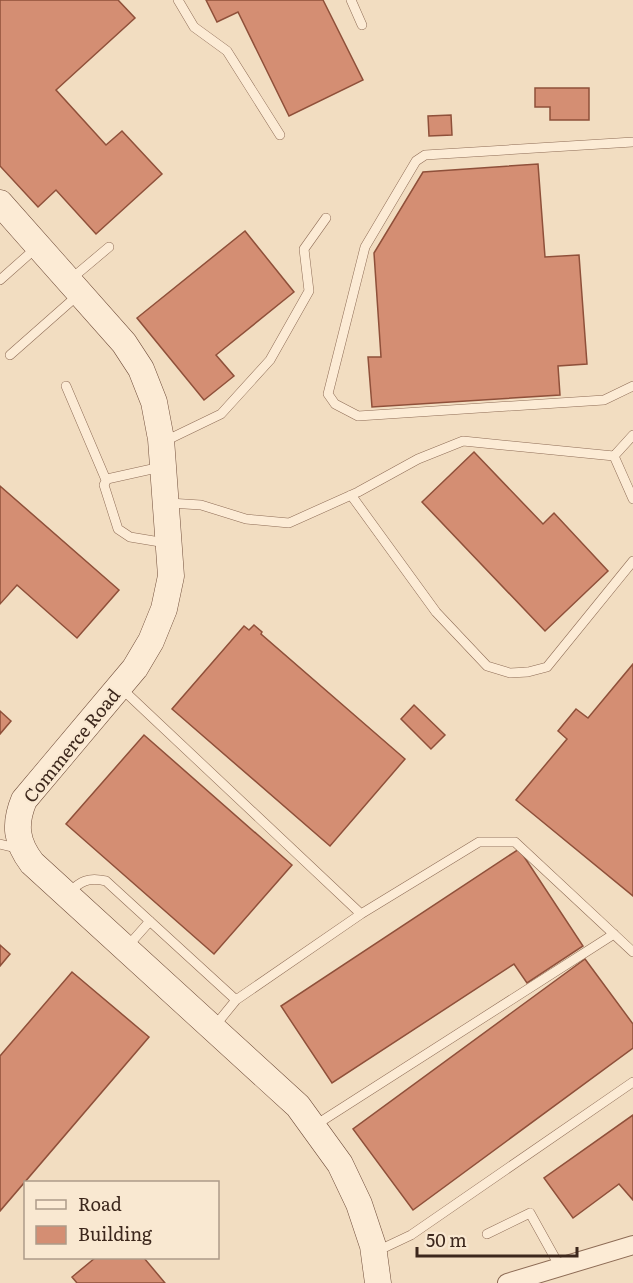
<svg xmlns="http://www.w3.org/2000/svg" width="633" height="1283" font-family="Literata,serif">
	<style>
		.building { fill: #d48e73; stroke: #8f503a; stroke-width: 1.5 }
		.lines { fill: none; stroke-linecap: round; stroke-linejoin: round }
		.lane-casing { stroke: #8e6c56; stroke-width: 10 }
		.street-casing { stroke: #8e6c56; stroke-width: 20 }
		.secondary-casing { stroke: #704d3a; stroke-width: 27 }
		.lane { stroke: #fcebd5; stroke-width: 9 }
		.street { stroke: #fcebd5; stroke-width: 18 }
		.secondary { stroke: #fcebd5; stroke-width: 26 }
		.labels { text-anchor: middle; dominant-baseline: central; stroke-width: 4.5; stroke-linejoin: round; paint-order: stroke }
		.street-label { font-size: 18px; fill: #3c271c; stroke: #f9e8d1 }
	</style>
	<rect width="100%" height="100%" fill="#f2ddc1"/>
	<path class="building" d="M0 0H118L135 18 56 90 106 145 122 131 162 174 96 234 56 190 38 207 0 166Z
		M206 0H323L363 80 289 116 238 12 217 22Z
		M535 88H589V120H550V107H535Z
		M451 115 452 135 429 136 428 116Z
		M538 164 545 257 579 255 587 364 558 366 560 395 372 407 368 357H381L374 253 423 172Z
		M245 231 294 292 216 355 234 376 204 400 137 318Z
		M474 452 543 524 554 513 608 571 545 631 422 502Z
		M0 486 119 590 77 638 17 585 0 604Z
		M254 625 262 632 261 634 405 759 330 846 172 709 244 626 249 630Z
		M633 664V896L516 800 567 739 558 731 576 709 588 718Z
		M414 705 445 735 431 749 401 719Z
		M0 711 11 721 0 734Z
		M144 735 292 865 214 954 66 824Z
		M519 849 583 946 527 983 514 964 332 1083 281 1006Z
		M0 945 10 954 0 966Z
		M585 959 633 1024V1048L413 1210 353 1129Z
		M72 972 149 1037 0 1211V1056Z
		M633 1115V1200L619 1184 573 1218 544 1178Z
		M95 1258H144L165 1283H77L72 1277Z"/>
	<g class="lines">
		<g class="lane-casing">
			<path id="lane" d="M178 0 194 27 227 51 280 135
				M351 0 362 25
				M633 142 425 155 416 161 365 247 328 394 335 404 358 416 604 400 633 386
				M71 279 109 247
				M0 280 36 248
				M10 355 78 295
				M66 386 106 480
				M163 442 221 414 270 360 309 291 304 249 326 218
				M614 456 633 499
				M161 467 107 479 104 485 118 529 130 537 166 543
				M351 495 436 612 487 666 510 673 528 672 547 667 633 561
				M169 503 201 505 246 519 289 523 358 492 418 459 463 441 614 456 633 435
				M121 688 361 914 479 842H515L633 952
				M0 844 20 849
				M68 893C81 881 88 877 106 881L236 1000
				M127 947 150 921
				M214 1027 236 1000 361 914
				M314 1126 614 934
				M487 1234 530 1213 560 1267
				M375 1252 411 1235 633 1082"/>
		</g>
		<g class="street-casing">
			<path id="street" d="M507 1283 633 1245"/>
		</g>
		<g class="secondary-casing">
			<path id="secondary" d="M0 203 124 343 141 369 154 402 161 439 171 576 164 609 151 641 135 668 24 800C14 824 16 842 32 863L298 1106 340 1164 359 1204 373 1246 378 1283"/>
		</g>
		<use href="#lane" class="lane"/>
		<use href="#street" class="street"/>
		<use href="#secondary" class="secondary"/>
	</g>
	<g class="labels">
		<g class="street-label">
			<text transform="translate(71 745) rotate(-51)">Commerce Road</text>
		</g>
	</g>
	<rect x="24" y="1181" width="195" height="78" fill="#f9e8d1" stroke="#ad9b89" stroke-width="1.5"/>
	<rect x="36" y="1200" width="30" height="9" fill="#fcebd5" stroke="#ad9b89" stroke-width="1.5"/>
	<text x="78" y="1211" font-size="18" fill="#3c271c">Road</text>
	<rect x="36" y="1226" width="30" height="18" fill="#d48e73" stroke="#ad9b89" stroke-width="1.5"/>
	<text x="78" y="1241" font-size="18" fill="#3c271c">Building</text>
	<path d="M417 1247v9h160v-9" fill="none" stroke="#3c271c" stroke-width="3"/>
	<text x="426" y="1247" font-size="18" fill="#3c271c" stroke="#f9e8d1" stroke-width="4.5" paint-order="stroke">50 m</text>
</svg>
